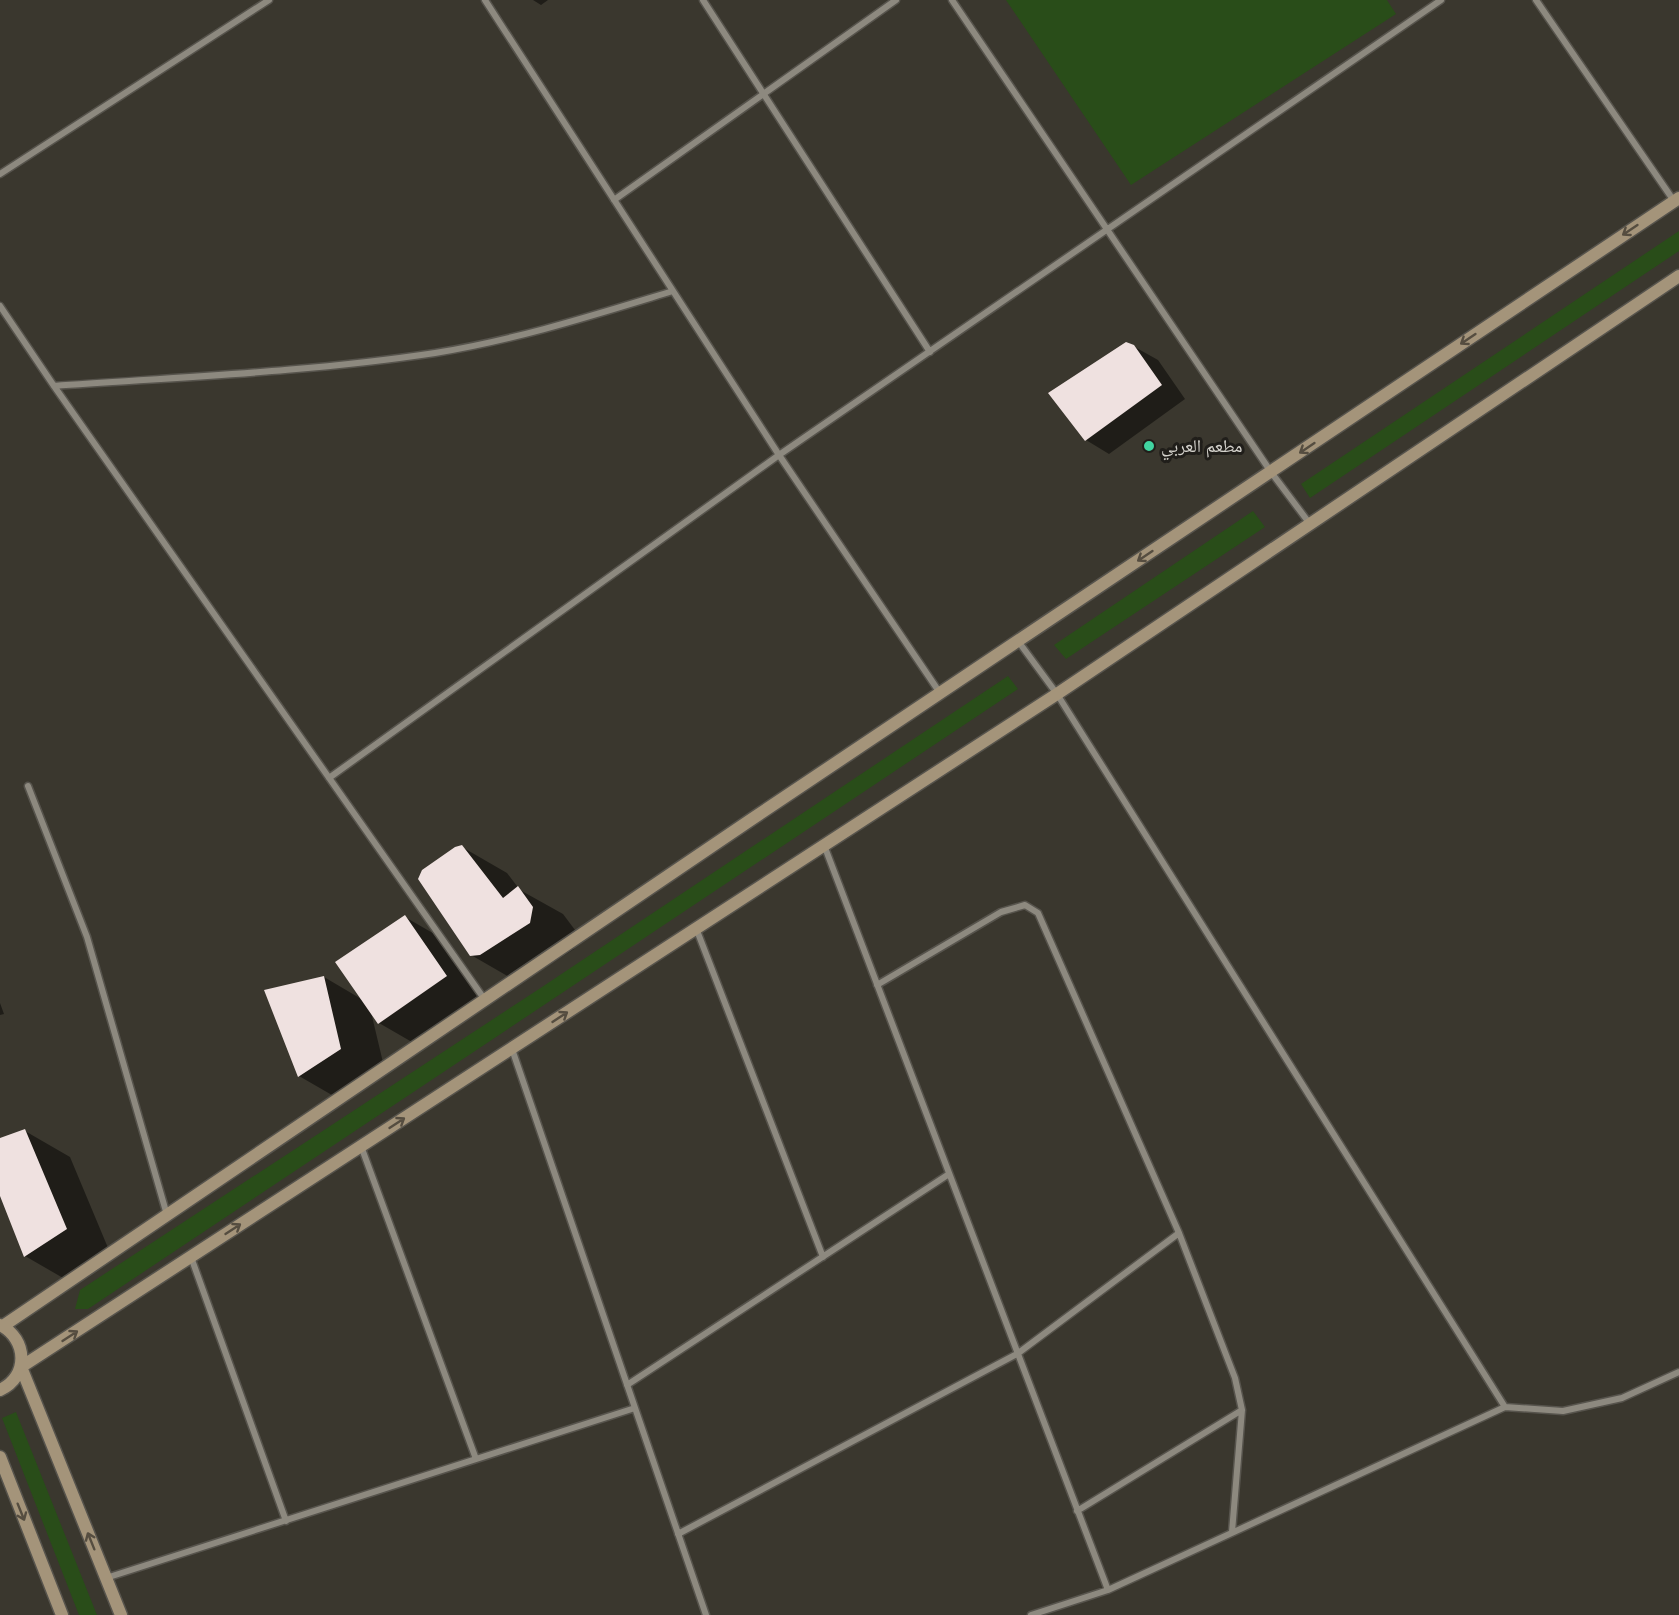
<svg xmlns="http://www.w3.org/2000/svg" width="1679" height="1615" font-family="Montserrat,'Noto Naskh Arabic',sans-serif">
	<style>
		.green { fill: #294d19 }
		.shadow { fill: #0007 }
		.building { fill: #efe1e0 }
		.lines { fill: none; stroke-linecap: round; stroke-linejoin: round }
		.street-casing { stroke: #57544d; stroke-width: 9 }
		.secondary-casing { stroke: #57544d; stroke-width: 15 }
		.street { stroke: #8d897f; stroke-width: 6 }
		.secondary { stroke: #a4947a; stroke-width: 12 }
		.oneway { stroke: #554d40 }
		.poi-dot { fill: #41d4a1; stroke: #201e1a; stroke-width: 2 }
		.labels { text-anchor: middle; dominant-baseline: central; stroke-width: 6; stroke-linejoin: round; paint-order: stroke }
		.poi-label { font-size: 18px; fill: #d4d2cc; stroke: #201e1a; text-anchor: start }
	</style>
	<rect width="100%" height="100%" fill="#3a372e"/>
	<path class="green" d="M1006 0H1387L1396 14 1131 185Z
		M1679 231V251L1310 498 1301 484Z
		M1253 511 1265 527 1066 659 1054 645Z
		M1008 676 1018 689 88 1309H75L80 1290 539 989Z
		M16 1412 97 1615H79L2 1418Z"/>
	<path class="shadow" d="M533 0H548L541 5Z
		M1133 346 1158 360 1185 399 1109 454 1086 440Z
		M462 847 507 873 520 890 563 914 578 934 574 949 526 980 516 981 471 955Z
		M405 917 450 943 491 1003 424 1049 379 1023 371 1012 386 1075 344 1102 299 1076 324 977 363 1000Z
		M0 1003 4 1014 0 1015Z
		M25 1131 70 1157 111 1255 70 1282 25 1256 0 1192V1140Z"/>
	<path class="building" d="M1126 342 1134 345 1162 385 1085 441 1048 393Z
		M462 845 503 898 518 886 533 907 530 923 480 955 470 956 418 879 422 870 455 847Z
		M405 915 447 976 378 1024 335 962Z
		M324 976 341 1049 298 1077 264 990Z
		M25 1129 67 1229 24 1257 0 1196V1138Z"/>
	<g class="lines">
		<g class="street-casing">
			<path id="street" d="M485 0 779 455 940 693
				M703 0 930 352
				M952 0 1271 472 1310 524
				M1536 0 1674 201
				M0 174 269 0
				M614 200 896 0
				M0 306 54 386 485 1000
				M54 386C181 377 309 372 435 353 516 340 594 315 673 291
				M1018 641 1057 694 1505 1407
				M329 778 779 455 1441 0
				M28 786 87 937 167 1215
				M824 845 1108 1590 1031 1615
				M696 928 823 1257
				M877 985 1001 912 1025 905 1038 913 1179 1233 1235 1378 1242 1410 1232 1532
				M512 1049 706 1615
				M361 1146 476 1459
				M191 1257 286 1521
				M627 1385 949 1174
				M1077 1511 1242 1410
				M678 1534 1017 1354 1179 1233
				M106 1578 635 1408
				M1108 1590 1505 1407 1563 1411 1622 1398 1679 1372"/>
		</g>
		<g class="secondary-casing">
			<path id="secondary" d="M0 1325C28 1339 29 1377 0 1390
				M3 1326 752 819 1679 198
				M0 1457 62 1615
				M121 1615 21 1367 1057 694 1679 276"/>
		</g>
		<use href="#street" class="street"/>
		<use href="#secondary" class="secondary"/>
	</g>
	<defs><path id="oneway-shaft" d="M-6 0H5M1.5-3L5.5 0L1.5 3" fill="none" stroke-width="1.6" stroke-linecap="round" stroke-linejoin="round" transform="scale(1.5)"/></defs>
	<g class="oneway">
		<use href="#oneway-shaft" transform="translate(1630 230) rotate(146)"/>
		<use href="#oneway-shaft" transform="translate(1468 339) rotate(146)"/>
		<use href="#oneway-shaft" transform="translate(1307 448) rotate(146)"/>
		<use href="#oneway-shaft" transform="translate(1145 556) rotate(146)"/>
		<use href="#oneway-shaft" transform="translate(560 1017) rotate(-33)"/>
		<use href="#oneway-shaft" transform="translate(397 1123) rotate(-33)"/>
		<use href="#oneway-shaft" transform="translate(233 1229) rotate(-33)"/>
		<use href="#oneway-shaft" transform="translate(70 1336) rotate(-33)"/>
		<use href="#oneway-shaft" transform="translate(21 1512) rotate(68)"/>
		<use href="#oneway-shaft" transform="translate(91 1541) rotate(-112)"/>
	</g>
	<circle class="poi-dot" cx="1149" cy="446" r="6"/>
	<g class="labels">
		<g class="poi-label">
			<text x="1161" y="446">مطعم العربي</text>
		</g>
	</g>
</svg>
